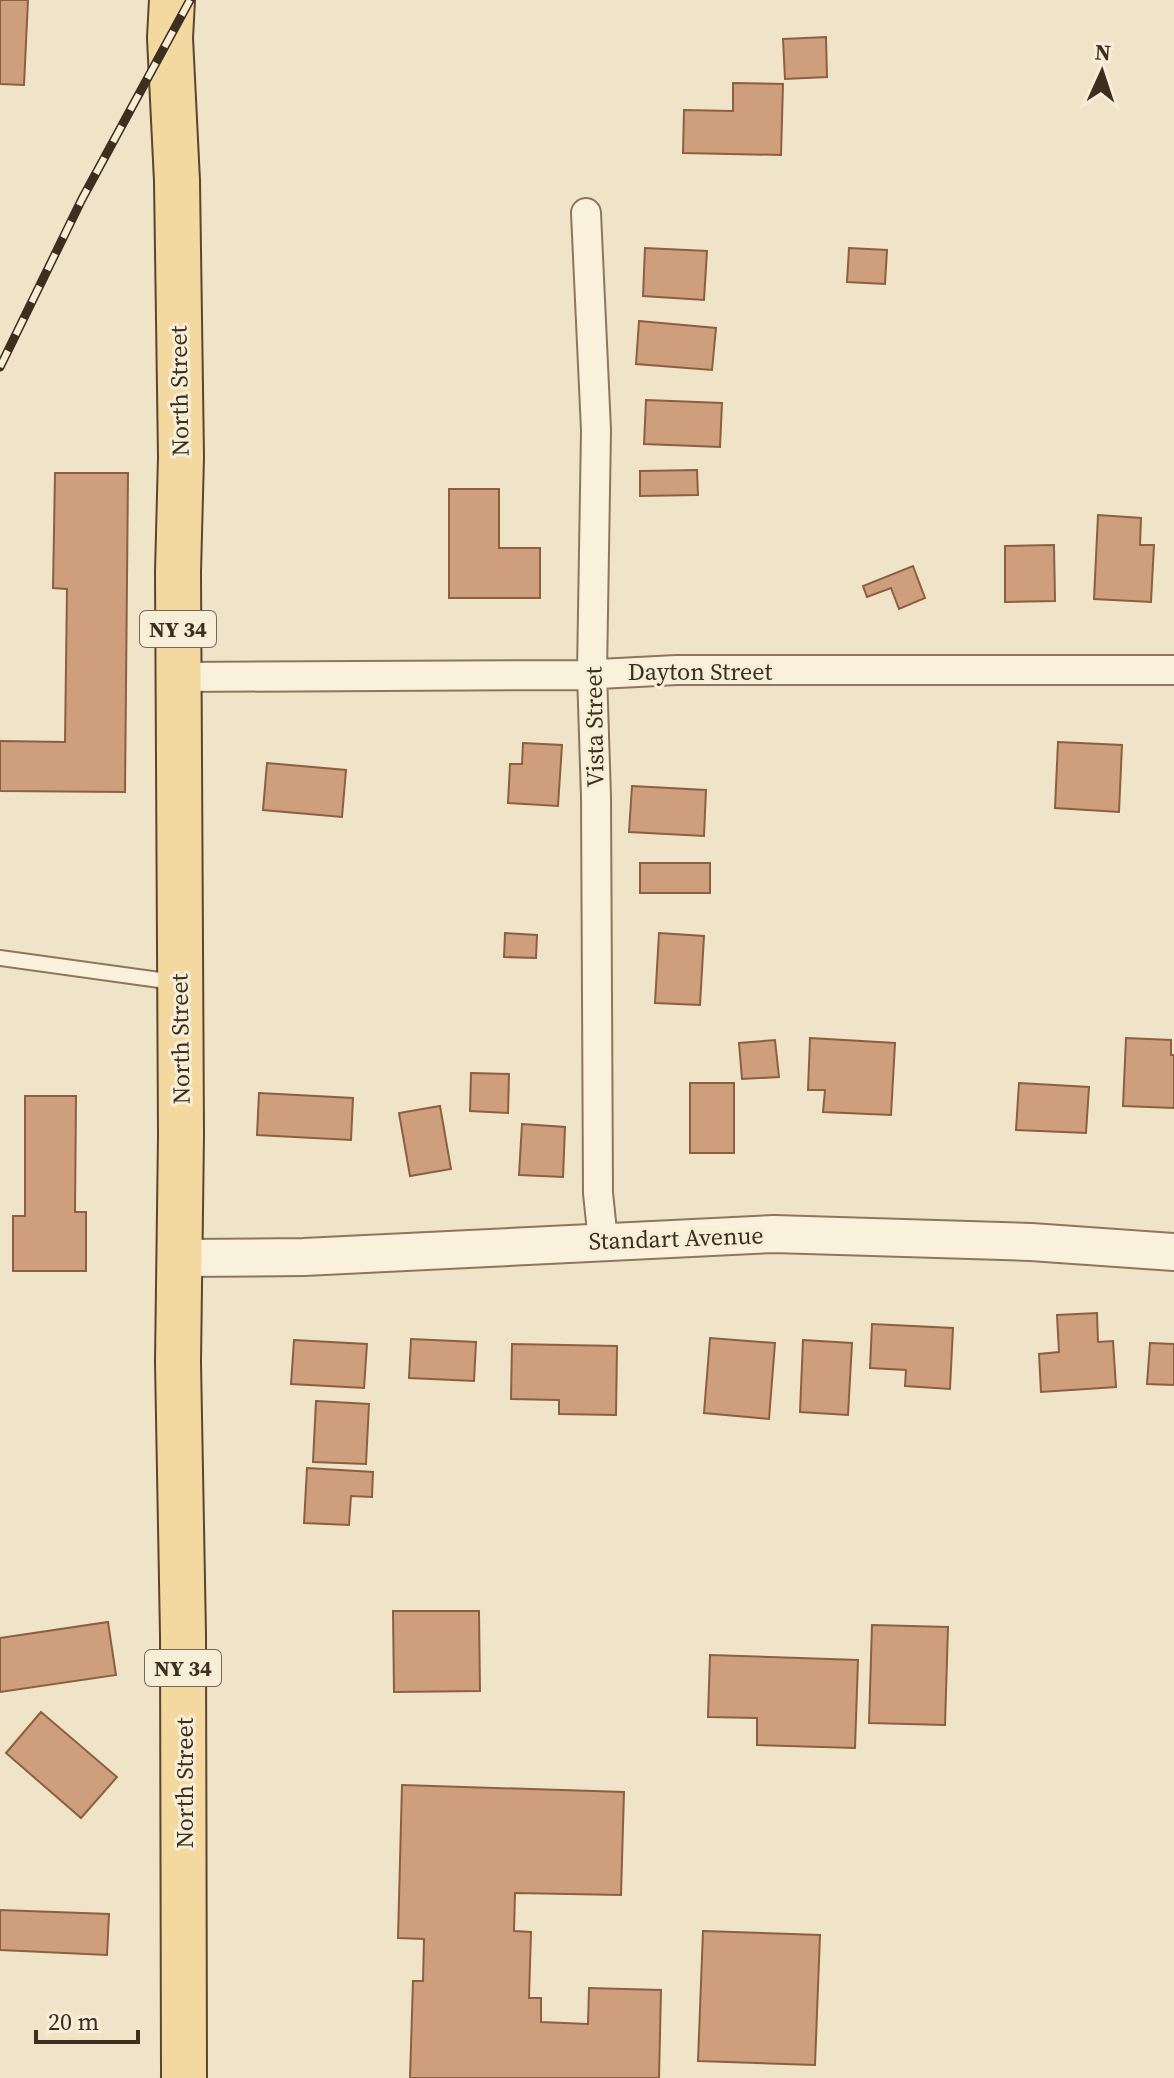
<svg xmlns="http://www.w3.org/2000/svg" width="1174" height="2078" font-family="'Source Serif 4',serif">
	<style>
		.building { fill: #cf9f7d; stroke: #8d5f41; stroke-width: 2 }
		.lines { fill: none; stroke-linecap: round; stroke-linejoin: round }
		.service-casing { stroke: #8d765c; stroke-width: 18 }
		.minor-casing { stroke: #8d765c; stroke-width: 32 }
		.tertiary-casing { stroke: #8d765c; stroke-width: 40 }
		.primary-casing { stroke: #5b4430; stroke-width: 48 }
		.service { stroke: #faf1dc; stroke-width: 14 }
		.minor { stroke: #faf1dc; stroke-width: 28 }
		.tertiary { stroke: #faf1dc; stroke-width: 36 }
		.primary { stroke: #f3d9a0; stroke-width: 44 }
		.rail-casing { stroke: #3d2e20; stroke-width: 9 }
		.rail { stroke: #f7eed8; stroke-width: 6; stroke-dasharray: 18; stroke-linecap: butt }
		.labels { text-anchor: middle; dominant-baseline: central; stroke-width: 6; stroke-linejoin: round; paint-order: stroke }
		.shield { fill: #f7eed8; stroke: #756857; stroke-width: 2 }
		.shield-label { font-size: 22px; font-weight: bold; fill: #3d2e20 }
		.street-label { font-size: 24px; fill: #3d2e20; stroke: #f7eed8 }
	</style>
	<rect width="100%" height="100%" fill="#f0e4c8"/>
	<path class="building" d="M0 0H28L24 85 0 84Z
		M826 37 827 77 785 79 783 39Z
		M733 83 783 84 781 155 683 153 684 110 733 111Z
		M645 248 707 251 704 300 643 296Z
		M849 248 887 250 885 284 847 282Z
		M639 321 716 328 712 370 636 364Z
		M646 400 722 403 720 447 644 444Z
		M697 470 698 495 640 496V471Z
		M55 473H128L125 792 0 791V741L65 742 67 589 53 588Z
		M449 489H499V548H540V598H449Z
		M1098 515 1141 518 1140 545H1154L1151 602 1094 599Z
		M1054 545 1055 601 1005 602V546Z
		M913 566 925 598 899 609 891 588 867 597 863 586Z
		M1058 742 1122 745 1119 812 1055 808Z
		M523 743 562 745 558 806 508 803 510 764H522Z
		M267 763 346 770 342 817 263 810Z
		M632 786 706 790 704 836 629 832Z
		M640 863H710V893H640Z
		M505 933 537 935 536 958 504 957Z
		M659 933 704 936 700 1005 655 1003Z
		M810 1038 895 1043 891 1115 823 1112 825 1090H808Z
		M1126 1038 1171 1040V1055H1174V1108L1123 1106Z
		M775 1040 779 1077 742 1079 739 1043Z
		M471 1073 509 1074 508 1113 470 1111Z
		M690 1083H734V1153H690Z
		M1019 1083 1089 1087 1086 1133 1016 1130Z
		M259 1093 353 1098 351 1140 257 1135Z
		M25 1096H76L75 1212H86V1271H13V1216H25Z
		M440 1106 451 1169 410 1176 399 1113Z
		M522 1124 565 1127 563 1177 519 1175Z
		M1097 1313 1098 1342 1113 1341 1116 1387 1041 1392 1039 1354 1059 1352 1057 1315Z
		M872 1324 953 1328 950 1389 905 1386 906 1370 870 1368Z
		M710 1338 775 1343 769 1419 704 1413Z
		M411 1339 476 1342 474 1381 409 1378Z
		M294 1340 367 1344 364 1388 291 1384Z
		M803 1340 852 1343 848 1415 800 1412Z
		M1150 1343 1174 1344V1385L1147 1384Z
		M512 1344 617 1346 616 1415 559 1414V1400L511 1399Z
		M316 1401 369 1404 366 1464 313 1462Z
		M307 1468 373 1472 372 1497 351 1496 349 1525 304 1523Z
		M393 1611H479L480 1691 394 1692Z
		M108 1622 116 1675 0 1692V1638Z
		M872 1625 948 1627 945 1725 869 1723Z
		M710 1655 858 1660 855 1748 757 1745V1718L708 1717Z
		M41 1712 117 1777 81 1818 6 1753Z
		M402 1785 624 1792 621 1895 515 1893 514 1931 531 1932 529 1998H541V2022L588 2024 589 1988 661 1990 659 2078H410L413 1981H423L424 1939 398 1938Z
		M0 1910 109 1914 107 1955 0 1950Z
		M703 1931 820 1935 815 2065 698 2061Z"/>
	<g class="lines">
		<g class="service-casing">
			<path id="service" d="M0 958 174 982"/>
		</g>
		<g class="minor-casing">
			<path id="minor" d="M586 213 596 430 592 673 596 797 598 1193 603 1241
				M179 677 579 675 677 670H1174"/>
		</g>
		<g class="tertiary-casing">
			<path id="tertiary" d="M179 1258 304 1257 774 1234 1031 1242 1174 1252"/>
		</g>
		<g class="primary-casing">
			<path id="primary" d="M172 0 170 38 177 181 181 457 178 572 181 1135 178 1362 183 1635 184 2078"/>
		</g>
		<use href="#service" class="service"/>
		<use href="#minor" class="minor"/>
		<use href="#tertiary" class="tertiary"/>
		<use href="#primary" class="primary"/>
		<g class="rail-casing">
			<path id="rail" d="M0 367 82 199 190 0"/>
		</g>
		<use href="#rail" class="rail"/>
	</g>
	<g class="labels">
		<g class="shield">
			<rect x="140" y="611" width="76" height="36" rx="6"/>
			<rect x="145" y="1650" width="76" height="36" rx="6"/>
		</g>
		<g class="shield-label">
			<text x="178" y="629">NY 34</text>
			<text x="183" y="1668">NY 34</text>
		</g>
		<g class="street-label">
			<text transform="translate(179 391) rotate(-91)">North Street</text>
			<text x="700" y="671">Dayton Street</text>
			<text transform="translate(594 727) rotate(-91)">Vista Street</text>
			<text transform="translate(180 1039) rotate(-91)">North Street</text>
			<text transform="translate(676 1238) rotate(-2)">Standart Avenue</text>
			<text transform="translate(184 1783) rotate(-90)">North Street</text>
		</g>
	</g>
	<g transform="translate(1102 72) rotate(3)" stroke="#f7eed8" stroke-width="6" paint-order="stroke">
	<path d="M0-6L14 30L0 20L-14 30Z" fill="#3d2e20"/>
	<text y="-12" font-size="22" font-weight="bold" text-anchor="middle" fill="#3d2e20">N</text>
	</g>
	<path d="M36 2030v12h102v-12" fill="none" stroke="#3d2e20" stroke-width="4"/>
	<text x="48" y="2030" font-size="24" fill="#3d2e20" stroke="#f7eed8" stroke-width="6" paint-order="stroke">20 m</text>
</svg>
